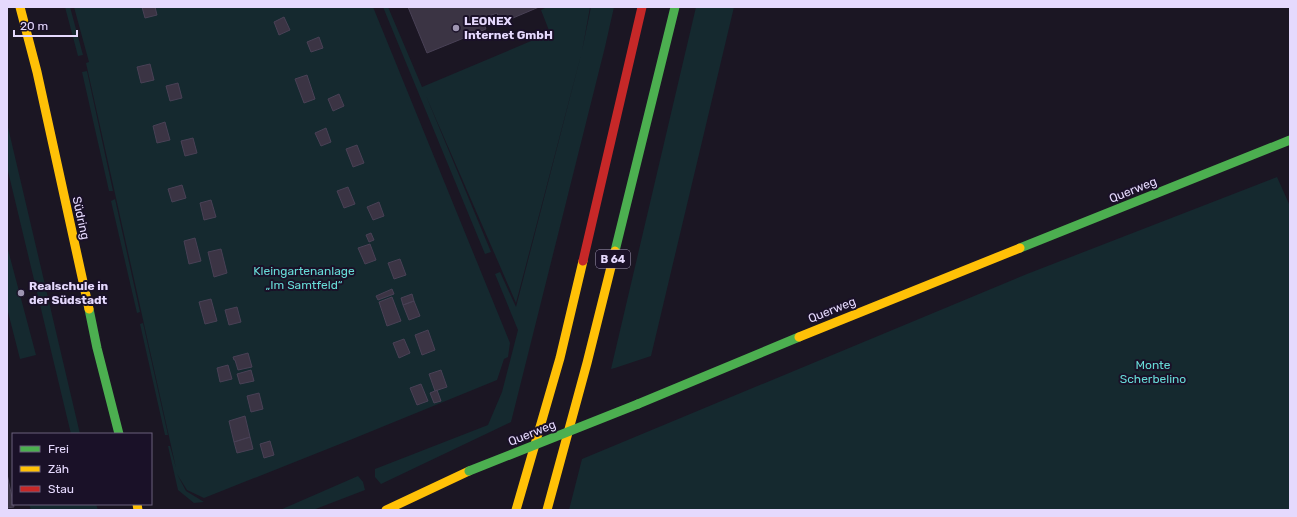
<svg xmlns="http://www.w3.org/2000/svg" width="1297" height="517" font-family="Rubik,sans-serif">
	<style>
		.green { fill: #15292f }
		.building { fill: #3b3444; stroke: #494156 }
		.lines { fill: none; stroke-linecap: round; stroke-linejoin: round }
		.fast { stroke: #4caf50; stroke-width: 9 }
		.slow { stroke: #ffc107; stroke-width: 9 }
		.jam { stroke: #c62828; stroke-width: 9 }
		.fast-bridge { stroke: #4caf50; stroke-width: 9 }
		.poi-dot { fill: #9e95b1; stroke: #1a1128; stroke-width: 1.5 }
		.labels { text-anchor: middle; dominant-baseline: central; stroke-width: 4; stroke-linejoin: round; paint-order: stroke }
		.shield { fill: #1a1128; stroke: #a89dbd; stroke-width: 1 }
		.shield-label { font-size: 11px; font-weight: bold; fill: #e5d9fd }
		.poi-label { font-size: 12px; font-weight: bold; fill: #e5d9fd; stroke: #1a1128; text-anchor: start }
		.street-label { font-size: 12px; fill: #e5d9fd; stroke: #1a1128 }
		.park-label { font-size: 12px; fill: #67dbd7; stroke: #1a1128 }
	</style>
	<rect width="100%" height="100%" fill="#1b1623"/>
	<path class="green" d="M65 7H70L83 55 78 56Z
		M74 7H373L510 343 508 357 504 359 497 380 350 440 204 498 187 490 177 474 186 491 204 502 194 503 178 490 168 446H170L176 468 86 63 89 62Z
		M383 7H388L422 87 550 33 541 10 547 7H590L582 51 516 303 426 96 491 252 485 254Z
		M591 7H614L605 47 511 422 381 484 375 477V469L488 425 502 392 518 330 495 274 500 272 516 307 582 51Z
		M696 7H734L651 356 615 368 611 369Z
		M87 71 113 191H109L82 72Z
		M7 123 80 434H71L7 167Z
		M1277 177 1290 206V510H569L582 459 1027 274Z
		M115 199 140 312 137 313 111 201Z
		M7 246 36 355 20 359 7 308Z
		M143 323 168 435H165L140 324Z
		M358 476 363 482 365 490 313 510H280Z
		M29 504H96L98 510H31Z"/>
	<path class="building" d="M142 7H155L157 15 145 18Z
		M408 7H539L501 23 497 13 484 18 482 19 486 29 427 53Z
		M284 17 290 30 279 35 274 22Z
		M319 37 323 48 311 52 307 42Z
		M150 64 154 80 141 83 137 67Z
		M307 75 315 99 304 103 295 79Z
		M178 83 182 98 170 101 166 86Z
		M339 94 344 106 333 111 328 99Z
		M165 122 170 140 157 143 153 126Z
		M326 128 331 142 321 146 315 133Z
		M193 138 197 153 185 156 181 141Z
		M357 145 364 163 353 167 346 149Z
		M182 185 186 198 172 202 168 189Z
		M348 187 355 204 344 208 337 191Z
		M211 200 216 217 204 220 200 203Z
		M379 202 384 216 373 220 367 207Z
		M371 233 374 240 369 242 366 235Z
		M195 238 201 261 189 264 184 241Z
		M370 244 376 260 365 264 358 248Z
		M221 249 227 273 214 277 208 252Z
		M400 259 406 275 394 279 388 263Z
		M392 289 394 294 378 300 376 296Z
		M412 294 414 301 403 305 401 298Z
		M392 297 401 321 387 326 379 302Z
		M211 299 217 321 205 324 199 302Z
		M414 301 420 316 409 320 403 305Z
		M237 307 241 322 229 325 225 310Z
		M428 330 435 350 422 355 415 335Z
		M404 339 410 353 399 358 393 343Z
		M248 353 252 367 238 370 235 360H234L233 357Z
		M228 365 232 379 220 382 217 368Z
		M251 370 254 381 240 384 237 374Z
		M441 370 447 387 435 391 429 374Z
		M421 384 428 401 417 405 410 388Z
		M437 390 441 401 434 403 430 393Z
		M259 393 263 409 251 412 247 396Z
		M245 416 250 437 234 442 229 421Z
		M250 437 253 449 237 453 234 442Z
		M270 441 274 455 264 458 260 444Z
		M7 474 14 507 7 508Z"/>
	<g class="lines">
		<path class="fast" d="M1020 248 1290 140
			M615 251 675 7
			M89 309 97 348 119 434
			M638 404 799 337"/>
		<path class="slow" d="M20 7 37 72 89 309
			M799 337 1020 248
			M137 504 138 510
			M386 510 469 471
			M516 510 560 358 583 261
			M547 510 587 363 615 251"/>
		<path class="jam" d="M583 261 642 7"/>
		<path class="fast-bridge" d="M469 471 638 404"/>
	</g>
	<g class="poi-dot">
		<circle cx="456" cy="28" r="4"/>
		<circle cx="21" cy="293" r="4"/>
	</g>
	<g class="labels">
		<rect class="shield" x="596" y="250" width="34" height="18" rx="3"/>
		<g class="shield-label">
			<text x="613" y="259">B 64</text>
		</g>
		<g class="poi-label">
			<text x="464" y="21">LEONEX<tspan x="464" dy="14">Internet GmbH</tspan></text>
			<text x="29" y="286">Realschule in<tspan x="29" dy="14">der Südstadt</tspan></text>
		</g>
		<g class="street-label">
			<text transform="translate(1133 190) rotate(-22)">Querweg</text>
			<text transform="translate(81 218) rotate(78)">Südring</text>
			<text transform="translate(832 310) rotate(-22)">Querweg</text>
			<text transform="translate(532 433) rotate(-22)">Querweg</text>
		</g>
		<g class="park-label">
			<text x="304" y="271">Kleingartenanlage<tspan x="304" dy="14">„Im Samtfeld“</tspan></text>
			<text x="1153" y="365">Monte<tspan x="1153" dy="14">Scherbelino</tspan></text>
		</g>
	</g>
	<rect width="1297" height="517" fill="none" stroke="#e5d9fd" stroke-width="16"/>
	<rect x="12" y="433" width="140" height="72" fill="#1a1128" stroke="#6b617d"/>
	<rect x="20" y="446" width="20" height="6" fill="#4caf50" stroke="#6b617d"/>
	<text x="48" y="453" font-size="12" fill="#e5d9fd">Frei</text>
	<rect x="20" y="466" width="20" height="6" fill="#ffc107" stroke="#6b617d"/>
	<text x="48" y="473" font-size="12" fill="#e5d9fd">Zäh</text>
	<rect x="20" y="486" width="20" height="6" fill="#c62828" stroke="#6b617d"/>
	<text x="48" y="493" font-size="12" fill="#e5d9fd">Stau</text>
	<path d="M14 30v6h63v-6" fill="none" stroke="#e5d9fd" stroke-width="2"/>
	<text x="20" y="30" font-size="12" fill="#e5d9fd" stroke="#1a1128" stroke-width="3" paint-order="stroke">20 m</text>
</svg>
